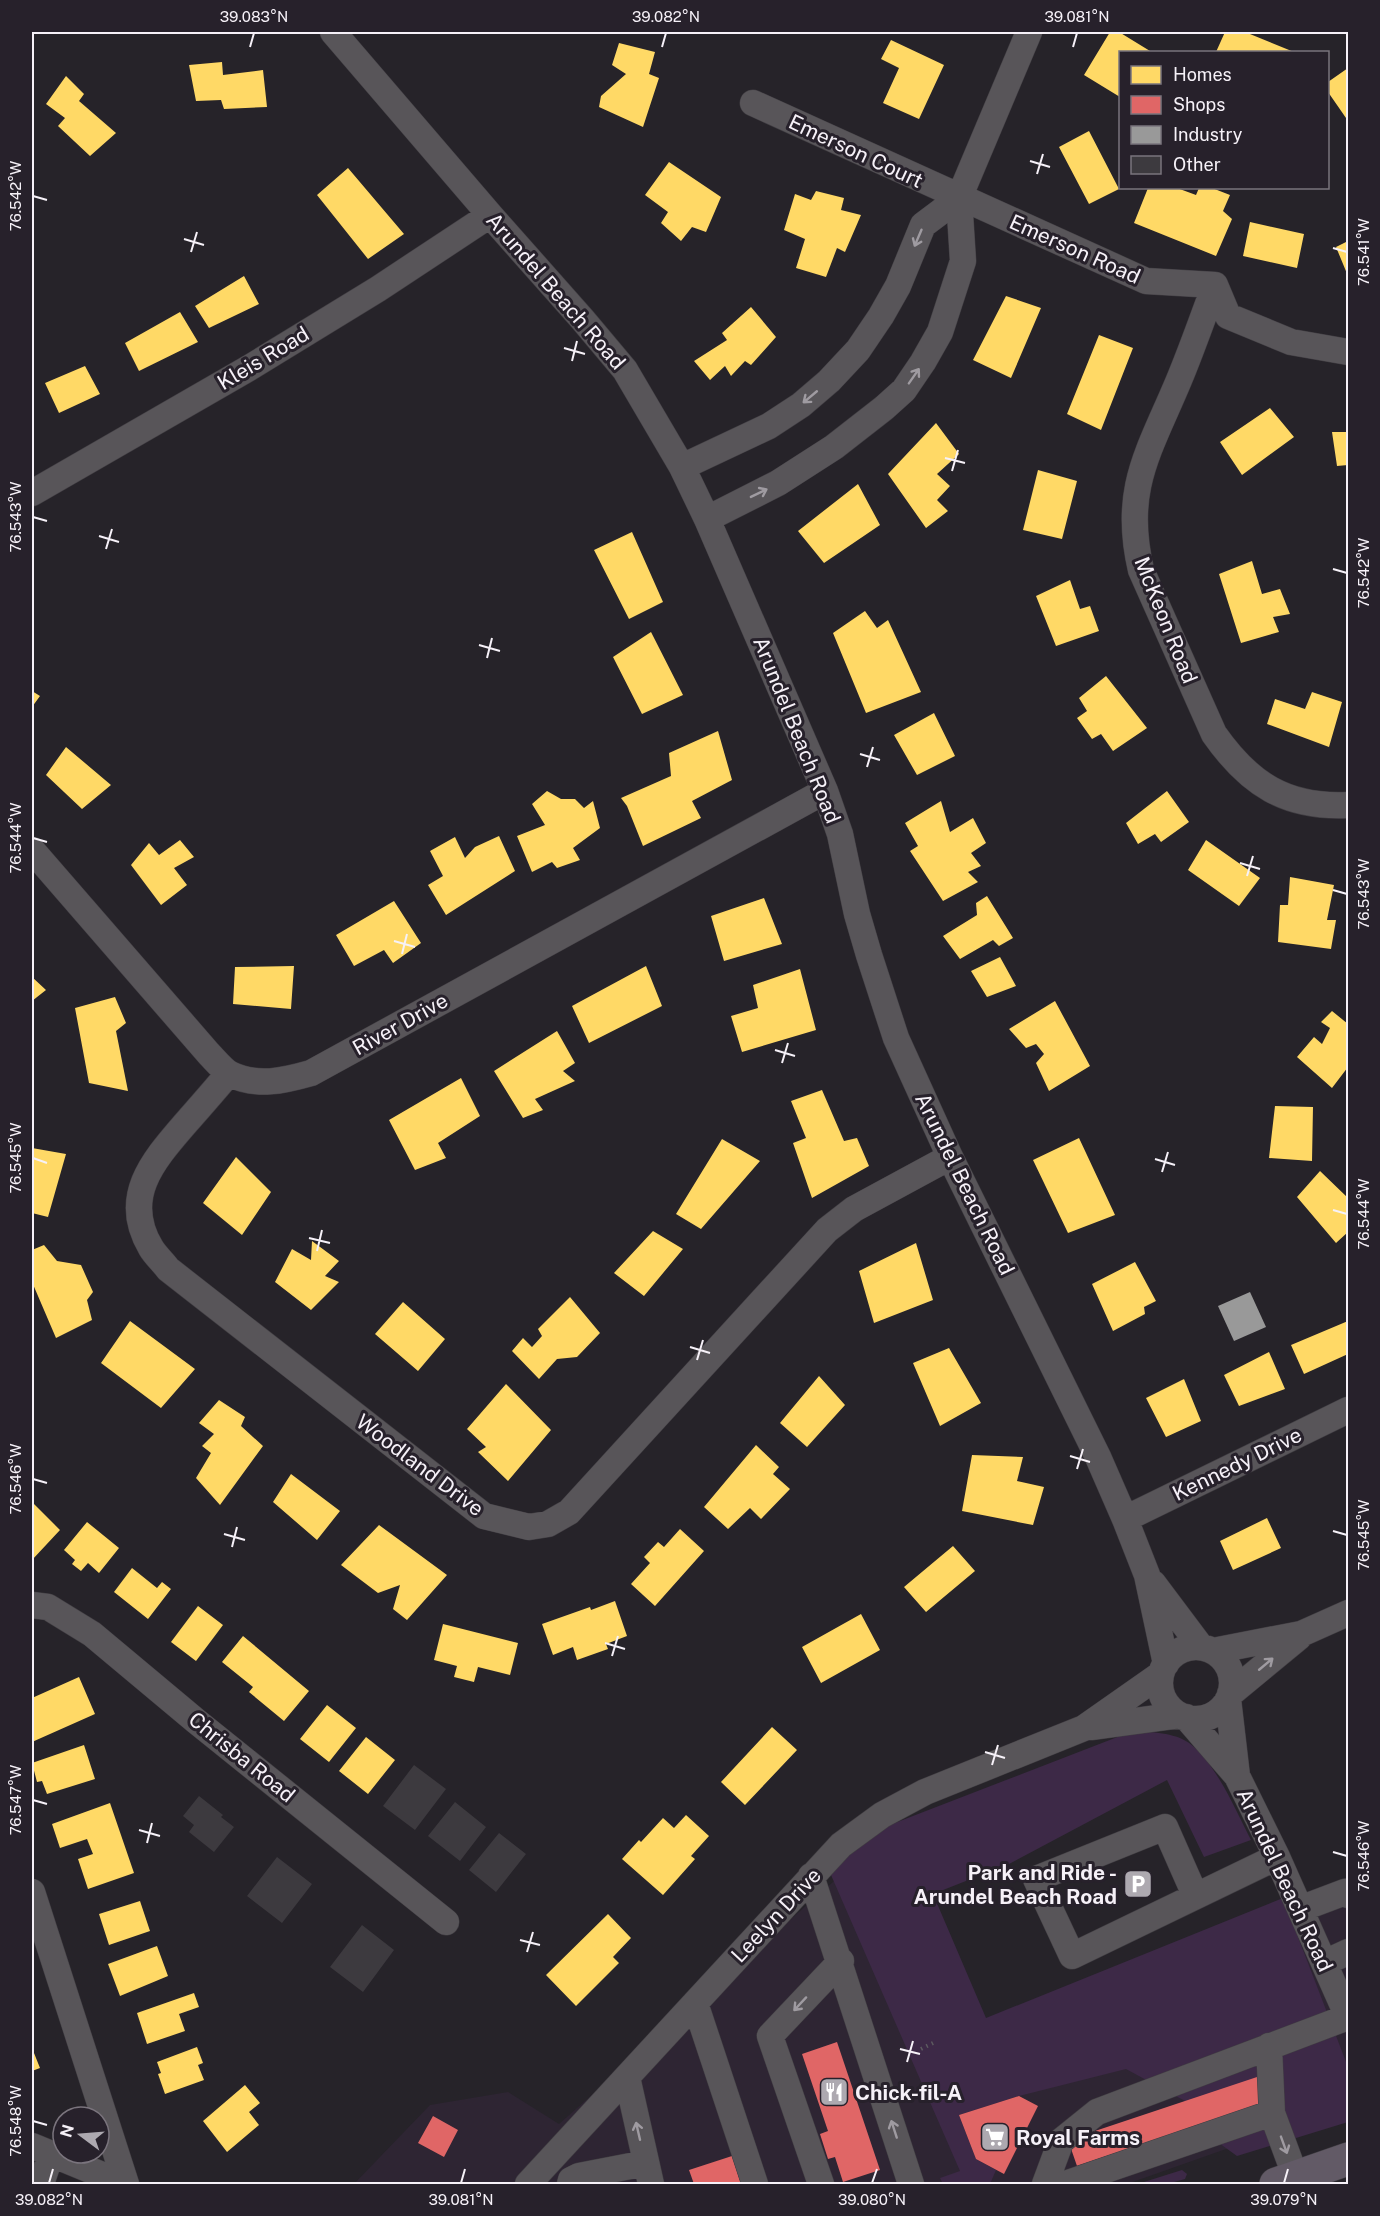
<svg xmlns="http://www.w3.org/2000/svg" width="1380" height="2216" font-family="'Public Sans',sans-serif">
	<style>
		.built { fill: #2e2533 }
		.green { fill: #3d2947 }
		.homes { fill: #ffd966 }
		.shops { fill: #e06666 }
		.industry { fill: #999 }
		.building { fill: #3d3a3f }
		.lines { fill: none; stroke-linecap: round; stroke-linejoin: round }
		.minor-casing { stroke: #413e43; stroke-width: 27 }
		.highway-casing { stroke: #413e43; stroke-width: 34 }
		.path { stroke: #5d5b60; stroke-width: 4; stroke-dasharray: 1.5 4.5; stroke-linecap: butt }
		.minor { stroke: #585559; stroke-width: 26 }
		.highway { stroke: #625a66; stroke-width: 33 }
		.oneway { stroke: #9f9ba1 }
		.ticks { fill: none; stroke: #f6f1f8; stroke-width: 2 }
		.labels { text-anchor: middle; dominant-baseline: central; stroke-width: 6; stroke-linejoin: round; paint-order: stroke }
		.street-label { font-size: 21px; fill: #f6f1f8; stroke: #27212b }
		.poi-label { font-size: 21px; font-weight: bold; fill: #f6f1f8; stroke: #27212b; text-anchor: start }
		.neatline { fill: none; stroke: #f6f1f8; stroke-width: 2 }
		.ticks-label { font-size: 15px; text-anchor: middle; fill: #f6f1f8 }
	</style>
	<rect width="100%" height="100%" fill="#262329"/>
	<path class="built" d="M842 1874 942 2108 1289 1991 1318 1899 1348 1881V2106L1127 2184H354L430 2105 508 2092 559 2124Z"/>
	<path class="green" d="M1133 1731C1146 1731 1172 1733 1184 1740 1212 1754 1236 1811 1251 1840L1204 1857 1167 1780 1009 1864 933 1894 986 2018 1283 1898 1348 2067V2122L1237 2156 1212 2138 1211 2115 1126 2069 1019 2096 959 2115 976 2159 996 2170 990 2184H943L940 2178 960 2171 831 1875 856 1838Z
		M1182 2170 1187 2174 1185 2179 1167 2184H1144V2182Z"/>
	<path class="homes" d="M1110 32H1119L1150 51 1120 52V97L1084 75Z
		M1225 32H1245L1294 52H1216Z
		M891 40 944 65 919 119 883 103 899 68 881 59Z
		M619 43 655 52 649 74 659 78 643 127 599 107 601 96 626 74 612 65Z
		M222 62 223 75 263 70 267 107 224 109 221 100 196 101 189 65Z
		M1348 68V116L1346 118 1328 92V82Z
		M66 76 84 94 79 101 116 133 90 156 58 126 65 118 46 104Z
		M1089 131 1119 189 1089 204 1059 147Z
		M669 162 721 197 706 232 692 227 681 241 661 223 668 212 645 195Z
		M348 168 404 234 368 259 317 195Z
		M1148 188H1177L1196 195 1199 188H1212L1230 195 1223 211 1232 219 1216 256 1134 223Z
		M816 191 844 198 841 210 861 215 845 252 837 248 826 277 796 268 805 239 784 230 795 194 811 200Z
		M1250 222 1304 234 1297 268 1243 256Z
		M1348 241V276L1336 247Z
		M244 276 259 304 209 328 195 306Z
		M1006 296 1041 308 1011 378 973 360Z
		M751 307 776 337 751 365 745 361 731 376 725 366 710 380 694 361 727 340 722 333Z
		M180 312 198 342 139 371 125 343Z
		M1099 335 1133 348 1101 430 1067 414Z
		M85 366 100 394 59 413 45 383Z
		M1270 408 1294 437 1242 475 1220 442Z
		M936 423 959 454 937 474 950 486 937 500 948 511 926 528 888 474Z
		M1332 432H1348V465L1337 466Z
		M1038 470 1077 481 1062 539 1023 530Z
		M858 484 880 525 824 563 798 531Z
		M632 532 663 602 629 619 594 550Z
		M1252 561 1262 594 1280 589 1290 614 1273 617 1279 632 1241 643 1219 574Z
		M1070 580 1080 609 1090 606 1099 631 1056 646 1036 596Z
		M865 611 877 628 888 620 921 692 866 713 833 633Z
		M651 632 683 695 642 714 613 657Z
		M1106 676 1147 728 1113 751 1101 734 1092 739 1077 718 1087 711 1079 698Z
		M32 691 40 696 32 707Z
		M1312 692 1342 702 1329 747 1267 724 1275 699 1305 709Z
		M934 713 955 756 917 775 894 735Z
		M718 731 732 780 692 801 701 818 643 846 627 806 621 798 671 776 669 753Z
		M66 747 111 785 82 809 46 775Z
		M547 791 561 799H575L584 808 593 801 600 828 573 848 580 860 557 868 552 862 532 872 517 836 545 825 532 804Z
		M1167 791 1189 822 1161 842 1155 834 1138 844 1126 823Z
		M941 801 950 832 973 818 986 843 971 853 981 866 968 872 978 882 943 901 910 851 918 846 905 823Z
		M499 836 515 871 446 915 428 885 443 876 430 851 455 837 465 858 475 847Z
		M180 840 194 857 174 868 187 885 161 905 131 865 149 843 159 855Z
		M1206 840 1260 878 1239 906 1188 870Z
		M1290 877 1334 885 1327 920H1336L1331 949 1278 942 1280 905H1288Z
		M987 896 1013 938 999 946 993 940 960 959 943 936 977 915 976 903Z
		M764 898 782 944 724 961 711 916Z
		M394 901 421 943 393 963 384 950 354 966 336 935Z
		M1000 957 1016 986 987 997 971 971Z
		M294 966 291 1009 233 1004 235 967Z
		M646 966 662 1006 589 1043 572 1006Z
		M800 969 816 1030 742 1052 731 1016 758 1008 753 985Z
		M32 977 46 990 32 1001Z
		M115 997 126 1023 116 1031 128 1091 89 1083 75 1008Z
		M1055 1001 1090 1066 1049 1091 1036 1063 1044 1054 1036 1044 1026 1048 1009 1029Z
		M1332 1011 1348 1024V1067L1332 1088 1297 1057 1314 1037 1322 1044 1330 1028 1321 1022Z
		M557 1031 575 1063 563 1071 575 1081 535 1099 543 1110 523 1118 494 1071Z
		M461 1078 480 1116 438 1143 446 1158 415 1170 389 1120Z
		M822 1090 844 1141 857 1138 869 1166 812 1198 793 1143 806 1138 791 1101Z
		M1275 1106 1313 1107 1312 1161 1269 1158Z
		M1079 1138 1115 1215 1068 1233 1033 1160Z
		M722 1139 760 1161 701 1229 676 1214Z
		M32 1148 66 1154 48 1217 32 1213Z
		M236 1157 271 1192 242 1235 203 1203Z
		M1320 1171 1348 1198V1232L1336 1243 1297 1197Z
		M653 1231 683 1249 644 1296 614 1273Z
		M312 1241 339 1261 325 1276 339 1282 311 1310 275 1282 292 1249 311 1260Z
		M916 1243 933 1300 874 1323 859 1271Z
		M44 1245 57 1261 81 1265 93 1292 87 1300 92 1320 56 1338 32 1282V1250Z
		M1135 1262 1156 1301 1144 1307 1145 1314 1113 1331 1092 1284Z
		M570 1297 600 1333 577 1357 557 1359 539 1379 512 1351 523 1338 532 1347 542 1336 538 1329Z
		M403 1302 445 1339 418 1371 375 1334Z
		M130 1321 195 1369 161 1408 101 1363Z
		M1348 1321V1354L1304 1374 1291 1345Z
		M949 1348 981 1403 940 1426 913 1363Z
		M1269 1352 1285 1389 1239 1406 1224 1375Z
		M819 1376 845 1405 807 1447 780 1423Z
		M1184 1379 1201 1421 1166 1437 1146 1398Z
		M506 1384 551 1430 508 1481 478 1452 486 1447 467 1429Z
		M219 1400 245 1417 241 1426 263 1446 220 1505 196 1478 211 1453 202 1446 214 1434 199 1423Z
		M756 1445 779 1467 773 1474 790 1489 761 1519 750 1508 728 1529 704 1507Z
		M972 1455 1023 1457 1017 1481 1044 1487 1033 1525 962 1511Z
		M291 1474 340 1511 317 1540 273 1502Z
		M32 1502 60 1530 32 1560Z
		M1267 1518 1281 1548 1233 1570 1220 1541Z
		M87 1522 119 1548 99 1573 88 1563 81 1571 72 1564 75 1560 64 1550Z
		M379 1525 447 1575 407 1620 393 1609 400 1585 378 1593 341 1565Z
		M680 1529 704 1551 655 1606 631 1584 650 1563 644 1557 658 1542 664 1547Z
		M953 1546 975 1571 926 1612 904 1587Z
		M132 1568 157 1588 162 1582 171 1589 148 1619 114 1592Z
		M615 1601 627 1636 606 1644 608 1649 577 1660 573 1647 553 1655 542 1624 590 1607 591 1610Z
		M198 1606 223 1625 196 1661 171 1642Z
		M861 1614 880 1650 821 1683 802 1647Z
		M443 1624 518 1643 510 1675 478 1667 474 1682 454 1677 457 1666 434 1660Z
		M243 1636 309 1691 284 1721 249 1692 253 1687 222 1662Z
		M79 1677 95 1714 32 1742V1698Z
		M327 1705 356 1728 329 1762 300 1739Z
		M772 1727 797 1750 745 1805 721 1782Z
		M366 1737 395 1760 368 1794 339 1771Z
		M84 1745 95 1779 47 1794 42 1781 37 1782 32 1763Z
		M110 1803 134 1873 88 1889 78 1859 93 1854 87 1839 60 1848 52 1824Z
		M686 1815 709 1836 691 1856 695 1859 663 1895 622 1859 639 1840 641 1842 663 1818 674 1828Z
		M140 1901 150 1931 109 1945 99 1914Z
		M608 1914 631 1938 613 1957 619 1963 576 2006 546 1975Z
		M157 1946 168 1976 120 1996 108 1964Z
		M194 1993 199 2007 179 2014 185 2031 147 2044 137 2013Z
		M197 2047 203 2063 198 2065 204 2080 165 2094 158 2074 161 2073 157 2062Z
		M32 2048 40 2068 32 2071Z
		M245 2085 260 2103 249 2112 259 2125 227 2152 203 2121Z"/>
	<path class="shops" d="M837 2042 880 2170 843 2182 835 2157 828 2159 820 2134 828 2131 802 2054Z
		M1260 2076 1268 2102 1077 2166 1068 2140Z
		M1019 2096 1038 2106 1004 2174 976 2159 959 2115Z
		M433 2116 458 2130 444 2157 418 2143Z
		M732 2156 741 2184H694L689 2170Z"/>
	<path class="industry" d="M1250 1292 1266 1327 1234 1341 1218 1306Z"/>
	<path class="building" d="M414 1765 446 1789 415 1830 383 1806Z
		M199 1796 223 1815 221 1817 234 1827 214 1852 189 1832 194 1825 183 1816Z
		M455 1802 486 1827 460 1861 428 1836Z
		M499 1833 526 1854 496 1892 469 1870Z
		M277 1857 312 1884 282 1923 247 1896Z
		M362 1925 394 1950 363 1992 330 1967Z"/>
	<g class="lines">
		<g class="minor-casing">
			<path id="minor" d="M333 32 490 215 583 320 625 370 682 467 707 519 825 791 840 834 857 914 869 955 896 1038 950 1157 1098 1457 1125 1519 1147 1575 1166 1664
				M753 103 1146 281 1215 285 1228 316 1291 342 1348 352
				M1215 285C1203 317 1192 349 1179 380 1149 452 1122 489 1141 570L1214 734C1249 784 1286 808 1348 805
				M682 467 769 426 801 405 829 381 858 350 881 316 898 286 923 225 959 198
				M32 493 249 368 378 289 490 215
				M707 519 778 483 834 447 884 408 904 390 923 362 940 332 963 261 959 198 1029 32
				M32 850 209 1054C215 1060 223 1070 230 1074 257 1087 283 1081 311 1073L825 791
				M229 1073C214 1091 199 1108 184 1125 152 1162 121 1198 151 1248 155 1255 163 1262 168 1269L484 1516 529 1527 548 1524 569 1512 827 1230 854 1209 950 1157
				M1125 1519 1348 1410
				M1153 1583 1201 1647
				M32 1605 48 1607 92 1634 196 1721 446 1922
				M1160 1683a36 36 0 1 1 72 0a36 36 0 1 1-72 0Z
				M1213 1651 1301 1634 1348 1613
				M1230 1694 1299 1637
				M1228 1699 1237 1776
				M1186 1717 1237 1776 1277 1857 1348 2017
				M1091 1727 1180 1715
				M811 1876 911 2184
				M32 1892 126 2184
				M1195 1895 1165 1827 1036 1879 1072 1956 1277 1857
				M1300 1909 1345 1892 1348 1895
				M1324 1963 1348 1952
				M695 2003 755 2184
				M1269 2046 1272 2113 1296 2178
				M627 2077 651 2184
				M32 2146 124 2184
				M41 2184 51 2154
				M528 2184 841 1845 882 1815 925 1792 1084 1728 1161 1674
				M570 2184 571 2180 579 2176 646 2163
				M821 2184 770 2036 841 1961
				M1045 2184 1061 2141 1097 2112 1348 2017
				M1065 2184 1272 2113"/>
		</g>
		<g class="highway-casing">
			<path id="highway" d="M1276 2184 1348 2159"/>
		</g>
		<path class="path" d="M921 2049 933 2043"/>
		<use href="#minor" class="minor"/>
		<use href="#highway" class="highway"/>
	</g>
	<defs><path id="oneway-shaft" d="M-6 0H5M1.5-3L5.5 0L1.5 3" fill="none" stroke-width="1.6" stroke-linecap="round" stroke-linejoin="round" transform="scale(1.5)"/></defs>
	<g class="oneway">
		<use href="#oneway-shaft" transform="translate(918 238) rotate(113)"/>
		<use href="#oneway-shaft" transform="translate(914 376) rotate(-55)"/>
		<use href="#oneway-shaft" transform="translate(810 397) rotate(140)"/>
		<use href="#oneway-shaft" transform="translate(759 493) rotate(-26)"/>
		<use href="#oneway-shaft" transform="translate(1266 1664) rotate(-40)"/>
		<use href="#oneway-shaft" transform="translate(800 2004) rotate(133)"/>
		<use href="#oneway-shaft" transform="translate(894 2129) rotate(-108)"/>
		<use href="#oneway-shaft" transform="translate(638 2131) rotate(-103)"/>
		<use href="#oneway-shaft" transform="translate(1284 2145) rotate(70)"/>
	</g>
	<path class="ticks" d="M250 47 254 33M662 47 666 33M1073 47 1077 33M1030 161 1050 167M1037 174 1043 154M33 196 47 200M184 239 204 245M1333 248 1347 252M191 252 197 232M564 348 585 354M572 361 577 341M945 458 965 463M952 471 958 450M33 517 47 521M99 536 119 542M106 549 112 529M1333 569 1347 573M479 645 500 651M487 658 492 638M860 754 880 760M867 767 873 747M33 838 47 842M1240 863 1260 869M1247 876 1253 856M1333 890 1347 894M394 941 415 947M402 954 407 934M775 1050 795 1056M782 1063 788 1043M33 1158 47 1163M1155 1159 1175 1165M1162 1172 1168 1152M1333 1210 1347 1214M309 1238 330 1243M317 1251 322 1230M690 1347 710 1353M697 1360 703 1340M1070 1456 1090 1462M1077 1469 1083 1449M33 1479 47 1483M1333 1531 1347 1535M224 1534 245 1540M232 1547 237 1527M605 1643 625 1649M612 1656 618 1636M985 1752 1005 1758M992 1765 998 1745M33 1800 47 1804M139 1830 160 1836M147 1843 152 1823M1333 1852 1347 1856M520 1940 540 1945M527 1952 533 1932M900 2049 920 2054M907 2062 913 2041M33 2121 47 2125M49 2183 53 2169M461 2183 465 2169M872 2183 877 2169M1284 2183 1288 2169"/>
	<defs>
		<g id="parking-square" transform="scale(1.5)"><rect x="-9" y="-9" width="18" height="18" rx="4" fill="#ada9b0" stroke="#27212b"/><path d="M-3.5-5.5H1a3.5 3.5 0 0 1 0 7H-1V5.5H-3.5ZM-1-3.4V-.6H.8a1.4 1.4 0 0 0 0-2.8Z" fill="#fff"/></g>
		<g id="restaurant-square" transform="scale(1.5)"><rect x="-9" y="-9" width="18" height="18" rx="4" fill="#ada9b0" stroke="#27212b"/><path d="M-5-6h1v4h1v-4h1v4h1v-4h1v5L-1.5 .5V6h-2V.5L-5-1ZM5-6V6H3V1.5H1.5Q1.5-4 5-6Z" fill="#fff"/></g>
		<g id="supermarket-square" transform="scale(1.5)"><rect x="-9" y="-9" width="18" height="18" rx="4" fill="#ada9b0" stroke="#27212b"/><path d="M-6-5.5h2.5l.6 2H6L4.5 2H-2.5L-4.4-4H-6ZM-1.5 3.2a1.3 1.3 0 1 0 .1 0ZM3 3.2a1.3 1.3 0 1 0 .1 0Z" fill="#fff"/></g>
	</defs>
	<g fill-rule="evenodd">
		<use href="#parking-square" x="1138" y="1884"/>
		<use href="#restaurant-square" x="834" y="2092"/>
		<use href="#supermarket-square" x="995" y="2137"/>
	</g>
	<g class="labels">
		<g class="street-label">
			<text transform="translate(856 151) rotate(25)">Emerson Court</text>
			<text transform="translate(1075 249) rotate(24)">Emerson Road</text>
			<text transform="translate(556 291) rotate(49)">Arundel Beach Road</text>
			<text transform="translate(263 358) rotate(-31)">Kleis Road</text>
			<text transform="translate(1166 620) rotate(68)">McKeon Road</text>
			<text transform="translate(797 730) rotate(68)">Arundel Beach Road</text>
			<text transform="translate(400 1024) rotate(-29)">River Drive</text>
			<text transform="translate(965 1184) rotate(64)">Arundel Beach Road</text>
			<text transform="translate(1237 1464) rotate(-26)">Kennedy Drive</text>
			<text transform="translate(420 1465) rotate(37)">Woodland Drive</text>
			<text transform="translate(242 1757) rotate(39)">Chrisba Road</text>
			<text transform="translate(1285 1880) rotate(65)">Arundel Beach Road</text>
			<text transform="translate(776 1915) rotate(-47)">Leelyn Drive</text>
		</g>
		<g class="poi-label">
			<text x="1117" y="1872" text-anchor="end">Park and Ride -<tspan x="1117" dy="24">Arundel Beach Road</tspan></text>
			<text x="855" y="2092">Chick-fil-A</text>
			<text x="1016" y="2137">Royal Farms</text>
		</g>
	</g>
	<rect width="1380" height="2216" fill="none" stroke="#27212b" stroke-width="66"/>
	<rect x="1119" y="51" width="210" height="138" fill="#27212b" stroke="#7a747d" stroke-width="1.5"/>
	<rect x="1131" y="66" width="30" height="18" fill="#ffd966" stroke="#7a747d" stroke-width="1.5"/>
	<text x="1173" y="81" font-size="18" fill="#f6f1f8">Homes</text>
	<rect x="1131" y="96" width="30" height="18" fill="#e06666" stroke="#7a747d" stroke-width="1.5"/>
	<text x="1173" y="111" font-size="18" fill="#f6f1f8">Shops</text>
	<rect x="1131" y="126" width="30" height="18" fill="#999999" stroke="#7a747d" stroke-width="1.5"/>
	<text x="1173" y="141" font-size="18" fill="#f6f1f8">Industry</text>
	<rect x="1131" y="156" width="30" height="18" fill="#3d3a3f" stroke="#7a747d" stroke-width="1.5"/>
	<text x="1173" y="171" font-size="18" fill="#f6f1f8">Other</text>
	<g transform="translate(81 2135) rotate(286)"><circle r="28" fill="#27212b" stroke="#7a747d" stroke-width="1.5"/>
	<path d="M0-4.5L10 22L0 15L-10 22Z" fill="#ada9b0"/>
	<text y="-9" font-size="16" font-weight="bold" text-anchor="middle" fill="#f6f1f8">N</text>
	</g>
	<rect x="33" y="33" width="1314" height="2150" class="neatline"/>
	<g class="ticks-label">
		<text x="254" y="22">39.083°N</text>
		<text x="666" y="22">39.082°N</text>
		<text x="1077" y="22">39.081°N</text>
		<text transform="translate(16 196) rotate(-90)" y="5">76.542°W</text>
		<text transform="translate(1364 252) rotate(-90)" y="5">76.541°W</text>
		<text transform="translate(16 517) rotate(-90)" y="5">76.543°W</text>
		<text transform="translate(1364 573) rotate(-90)" y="5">76.542°W</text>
		<text transform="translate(16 838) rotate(-90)" y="5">76.544°W</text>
		<text transform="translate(1364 894) rotate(-90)" y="5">76.543°W</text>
		<text transform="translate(16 1158) rotate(-90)" y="5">76.545°W</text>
		<text transform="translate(1364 1214) rotate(-90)" y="5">76.544°W</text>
		<text transform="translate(16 1479) rotate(-90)" y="5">76.546°W</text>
		<text transform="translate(1364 1535) rotate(-90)" y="5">76.545°W</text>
		<text transform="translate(16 1800) rotate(-90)" y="5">76.547°W</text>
		<text transform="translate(1364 1856) rotate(-90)" y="5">76.546°W</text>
		<text transform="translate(16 2121) rotate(-90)" y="5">76.548°W</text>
		<text x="49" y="2205">39.082°N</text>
		<text x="461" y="2205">39.081°N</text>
		<text x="872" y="2205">39.080°N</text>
		<text x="1284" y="2205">39.079°N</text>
	</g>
</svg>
